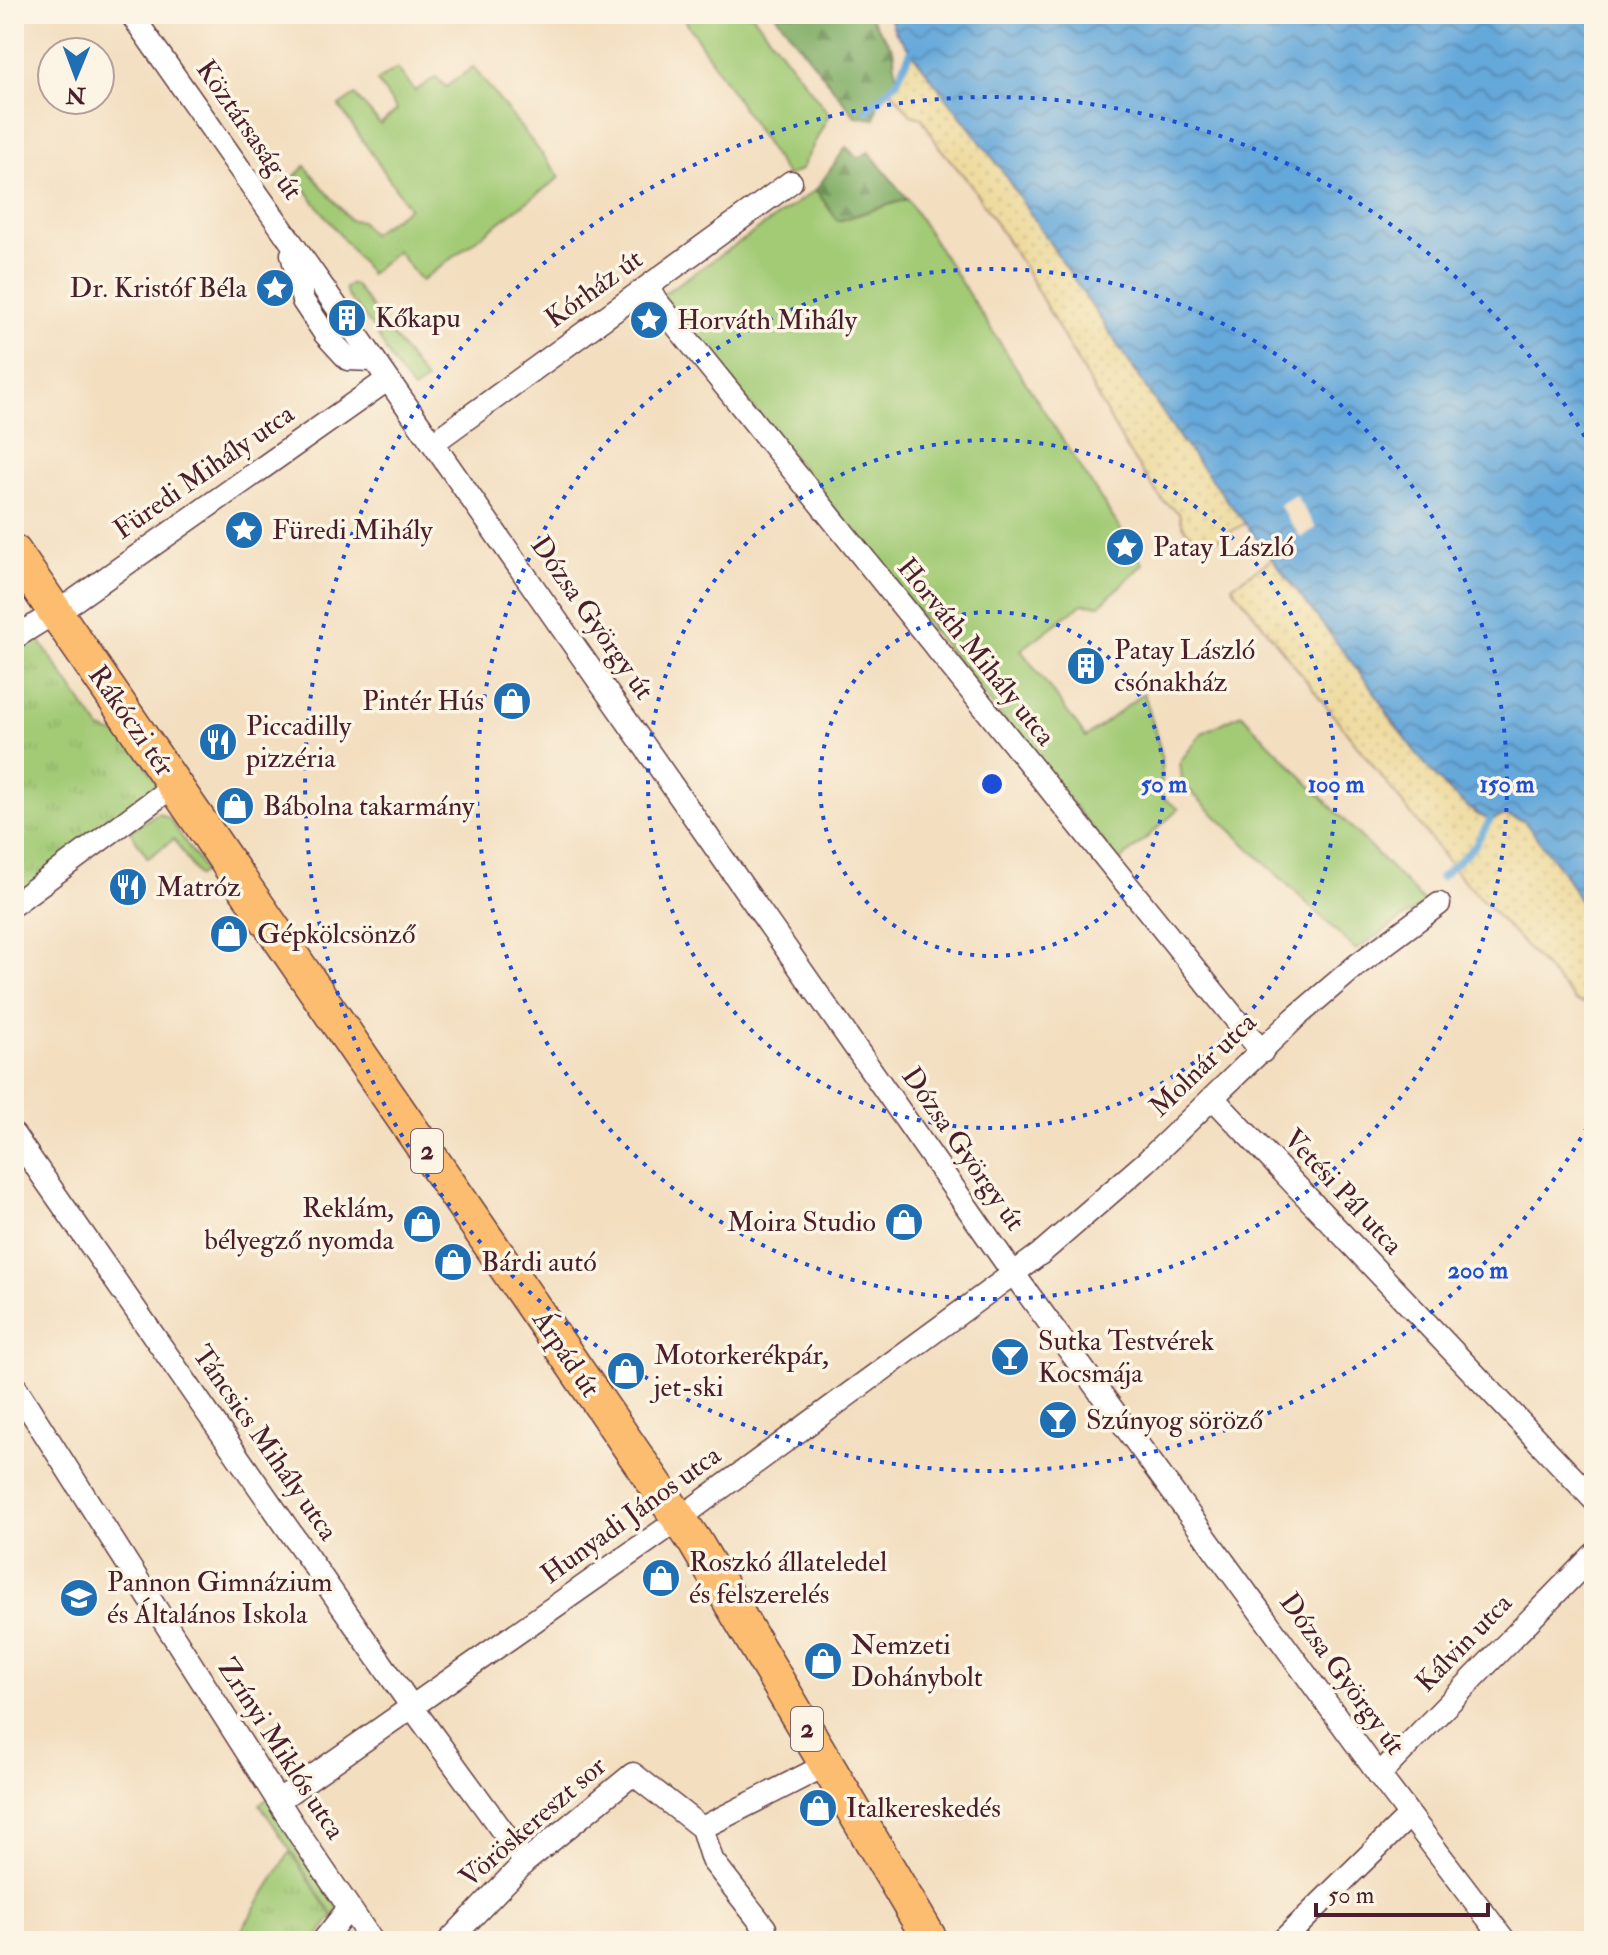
<svg xmlns="http://www.w3.org/2000/svg" width="1608" height="1955" font-family="'IM FELL Double Pica',serif">
	<style>
		.green { fill: #a3cb76; stroke: #767550; stroke-width: 2 }
		.forest { fill: url(#forest-firs); stroke: #666749; stroke-width: 2 }
		.sand { fill: url(#sand-dots); stroke: #9c7c64; stroke-width: 2 }
		.park { fill: url(#park-tufts); stroke: #767550; stroke-width: 2 }
		.water { fill: url(#water-waves); stroke: #586482; stroke-width: 2 }
		.pier { fill: #f3dec0 }
		.lines { fill: none; stroke-linecap: round; stroke-linejoin: round }
		.stream { stroke: #65a8da; stroke-width: 7 }
		.street-casing { stroke: #633c41; stroke-width: 25 }
		.primary-casing { stroke: #633c41; stroke-width: 37 }
		.street { stroke: #fff; stroke-width: 22 }
		.primary { stroke: #fcbd6f; stroke-width: 34 }
		.ring { fill: none; stroke: #1d4ed8; stroke-width: 4; stroke-dasharray: 4 8 }
		.labels { text-anchor: middle; dominant-baseline: central; stroke-width: 7; stroke-linejoin: round; paint-order: stroke }
		.shield { fill: #fcf5e5; stroke: #7f5f63; stroke-width: 2 }
		.shield-label { font-size: 26px; font-weight: bold; fill: #4a1f2b }
		.street-label { font-size: 28px; fill: #4a1f2b; stroke: #fcf5e5 }
		.poi-label { font-size: 28px; fill: #4a1f2b; stroke: #fcf5e5; text-anchor: start }
		.centre { fill: #1d4ed8; stroke: #fcf5e5; stroke-width: 4 }
		.ring-label { font-size: 24px; text-anchor: middle; font-weight: bold; fill: #1d4ed8; stroke: #fcf5e5; stroke-width: 7; stroke-linejoin: round; paint-order: stroke }
	</style>
	<defs>
		<pattern id="forest-firs" width="22" height="20" patternUnits="userSpaceOnUse" patternTransform="scale(2)"><rect width="22" height="20" fill="#82af67"/><path d="M5 1l3.5 6h-7zM16 11l3.5 6h-7z" fill="#6c8e55"/></pattern>
		<pattern id="sand-dots" width="8" height="8" patternUnits="userSpaceOnUse" patternTransform="scale(2)"><rect width="8" height="8" fill="#eeda9e"/><path d="M2 2h.1M6 6h.1" fill="none" stroke="#cebb88" stroke-width="1.8" stroke-linecap="round"/></pattern>
		<pattern id="park-tufts" width="24" height="20" patternUnits="userSpaceOnUse" patternTransform="scale(2)"><rect width="24" height="20" fill="#a3cb76"/><path d="M3 7l-1-3M5 7V3M7 7l1-3M15 17l-1-3M17 17v-4M19 17l1-3" fill="none" stroke="#8eae66"/></pattern>
		<pattern id="water-waves" width="16" height="10" patternUnits="userSpaceOnUse" patternTransform="scale(2)"><rect width="16" height="10" fill="#65a8da"/><path d="M0 5q4-4 8 0t8 0" fill="none" stroke="#5588b1"/></pattern>
	</defs>
	<rect width="100%" height="100%" fill="#fcf5e5"/>
	<filter id="ink" filterUnits="userSpaceOnUse"><feTurbulence type="fractalNoise" baseFrequency=".0125" numOctaves="2"/><feDisplacementMap in="SourceGraphic" scale="16" xChannelSelector="R" yChannelSelector="G"/><feConvolveMatrix kernelMatrix="1 2 1 2 8 2 1 2 1" color-interpolation-filters="sRGB"/></filter>
	<filter id="wash" filterUnits="userSpaceOnUse"><feTurbulence type="fractalNoise" baseFrequency=".006" numOctaves="4" result="noise"/><feDisplacementMap in="SourceGraphic" scale="32" xChannelSelector="R" yChannelSelector="G"/><feGaussianBlur stdDeviation="1.8" result="paint"/><feColorMatrix in="noise" values="0 0 0 0 0 0 0 0 0 0 0 0 0 0 0 0 0 1.4 0 .05"/><feComposite in="paint" operator="in"/></filter>
	<g filter="url(#wash)">
		<rect width="100%" height="100%" fill="#f3dec0"/>
		<path class="green" d="M681 14H752L829 114 801 170 787 176Z
			M473 67 560 177 421 281 397 251 370 274 295 176 305 166 350 220 361 221 371 234 409 208 339 106 355 95 380 124 397 110 377 81 397 68 415 91 436 77 446 87Z
			M816 190 838 221 907 199 1143 564 1100 605 1082 604 1021 650 1086 737 1144 693 1161 752 1162 797 1179 809 1119 862 662 295Z
			M350 284 355 285 426 381 413 390 393 363 374 329 347 295 345 288Z
			M1241 714 1425 903 1356 950 1189 790 1182 780 1180 762 1202 733Z
			M158 813 169 818 205 871 198 876 174 839 148 858 130 831Z
			M269 1798 339 1909 333 1916 260 1804Z"/>
		<path class="forest" d="M775 14H868L893 49 897 81 878 101 875 119 855 116Z
			M846 147 858 158 869 152 907 199 838 221 816 190Z"/>
		<path class="sand" d="M911 51 996 162 1181 440 1246 523 1210 543C1192 537 1183 533 1179 513L1163 501 1129 453 1024 267 969 182 939 147 922 118 911 115 890 89 897 81Z
			M1273 558 1373 690 1395 726 1444 784 1475 814 1490 820 1506 815 1524 821 1564 873 1589 919 1594 1004 1577 1002 1458 874 1232 586Z"/>
		<path class="park" d="M30 627 100 729 127 738 164 792 14 904V638Z
			M290 1852 333 1916 315 1941H235Z"/>
		<path class="water" d="M889 14H1594V986L1589 919 1564 873 1524 821 1506 815 1490 820C1448 803 1397 730 1373 690L1181 440 996 162 895 31Z"/>
		<path class="pier" d="M1295 495 1316 528 1301 538 1279 505Z"/>
		<g class="lines">
			<path class="stream" d="M867 111 897 81 911 51
				M1441 877 1474 847 1490 820"/>
		</g>
	</g>
	<g filter="url(#ink)">
		<g class="lines">
			<g class="street-casing">
				<path id="street" d="M131 14 341 313
					M292 254 303 301 325 334 348 359 373 360
					M646 288 1262 1052
					M350 325 1013 1273 1379 1775 1505 1941
					M433 443 791 182
					M14 638 75 600 387 380
					M14 904 176 784
					M1213 1098 1594 1500
					M14 1135 412 1707 525 1862
					M14 1385 301 1837 372 1941
					M1379 1775 1594 1554
					M279 1800 661 1532 1040 1254 1146 1162 1295 1018 1357 965 1439 904
					M702 1828 828 1764
					M702 1828 712 1860 765 1928
					M323 1941 349 1908
					M449 1941 525 1862 633 1774 702 1828
					M1282 1941 1409 1816"/>
			</g>
			<g class="primary-casing">
				<path id="primary" d="M14 552 695 1542 931 1941"/>
			</g>
			<use href="#street" class="street"/>
			<use href="#primary" class="primary"/>
		</g>
	</g>
	<g class="ring">
		<circle cx="992" cy="784" r="172"/>
		<circle cx="992" cy="784" r="344"/>
		<circle cx="992" cy="784" r="515"/>
		<path d="M1593 1117A687 687 0 1 1 1593 451"/>
	</g>
	<defs>
		<g id="sight-disc" transform="scale(2)"><circle r="9.5" fill="#1f6fb2" stroke="#fcf5e5"/><path d="M0-6L1.8-2.2L6-1.7L2.9 1.2L3.7 5.4L0 3.3L-3.7 5.4L-2.9 1.2L-6-1.7L-1.8-2.2Z" fill="#fff"/></g>
		<g id="building-disc" transform="scale(2)"><circle r="9.5" fill="#1f6fb2" stroke="#fcf5e5"/><path d="M-4-6H4V6H1V3H-1V6H-4ZM-2.5-4.3h1.7v1.8h-1.7ZM.8-4.3h1.7v1.8H.8ZM-2.5-1h1.7V.8h-1.7ZM.8-1h1.7V.8H.8Z" fill="#fff"/></g>
		<g id="shop-disc" transform="scale(2)"><circle r="9.5" fill="#1f6fb2" stroke="#fcf5e5"/><path d="M-5-2.5h2.3a2.7 3.5 0 0 1 5.4 0H5L5.5 6h-11ZM-1.5-2.5h3a1.5 2.3 0 0 0-3 0Z" fill="#fff"/></g>
		<g id="restaurant-disc" transform="scale(2)"><circle r="9.5" fill="#1f6fb2" stroke="#fcf5e5"/><path d="M-5-6h1v4h1v-4h1v4h1v-4h1v5L-1.5 .5V6h-2V.5L-5-1ZM5-6V6H3V1.5H1.5Q1.5-4 5-6Z" fill="#fff"/></g>
		<g id="bar-disc" transform="scale(2)"><circle r="9.5" fill="#1f6fb2" stroke="#fcf5e5"/><path d="M-6-5H6L.8 .8V4.5H3.5V6h-7V4.5H-.8V.8Z" fill="#fff"/></g>
		<g id="school-disc" transform="scale(2)"><circle r="9.5" fill="#1f6fb2" stroke="#fcf5e5"/><path d="M0-5L7-2L0 1L-7-2ZM-4 1L0 2.5L4 1V4Q0 6-4 4Z" fill="#fff"/></g>
	</defs>
	<g fill-rule="evenodd">
		<use href="#sight-disc" x="275" y="288"/>
		<use href="#building-disc" x="347" y="318"/>
		<use href="#sight-disc" x="649" y="320"/>
		<use href="#sight-disc" x="244" y="530"/>
		<use href="#sight-disc" x="1125" y="547"/>
		<use href="#building-disc" x="1086" y="666"/>
		<use href="#shop-disc" x="512" y="701"/>
		<use href="#restaurant-disc" x="218" y="742"/>
		<use href="#shop-disc" x="235" y="806"/>
		<use href="#restaurant-disc" x="128" y="887"/>
		<use href="#shop-disc" x="229" y="934"/>
		<use href="#shop-disc" x="904" y="1222"/>
		<use href="#shop-disc" x="422" y="1224"/>
		<use href="#shop-disc" x="453" y="1262"/>
		<use href="#bar-disc" x="1010" y="1357"/>
		<use href="#shop-disc" x="626" y="1371"/>
		<use href="#bar-disc" x="1058" y="1420"/>
		<use href="#shop-disc" x="661" y="1578"/>
		<use href="#school-disc" x="79" y="1598"/>
		<use href="#shop-disc" x="823" y="1661"/>
		<use href="#shop-disc" x="818" y="1808"/>
	</g>
	<g class="labels">
		<g class="shield">
			<rect x="411" y="1129" width="32" height="44" rx="6"/>
			<rect x="791" y="1707" width="32" height="44" rx="6"/>
		</g>
		<g class="shield-label">
			<text x="427" y="1151">2</text>
			<text x="807" y="1729">2</text>
		</g>
		<g class="street-label">
			<text transform="translate(249 130) rotate(55)">Köztársaság út</text>
			<text transform="translate(594 289) rotate(-36)">Kórház út</text>
			<text transform="translate(204 472) rotate(-35)">Füredi Mihály utca</text>
			<text transform="translate(592 618) rotate(55)">Dózsa György út</text>
			<text transform="translate(976 652) rotate(51)">Horváth Mihály utca</text>
			<text transform="translate(131 721) rotate(55)">Rákóczi tér</text>
			<text transform="translate(1203 1065) rotate(-44)">Molnár utca</text>
			<text transform="translate(963 1149) rotate(55)">Dózsa György út</text>
			<text transform="translate(1343 1192) rotate(47)">Vetési Pál utca</text>
			<text transform="translate(566 1354) rotate(56)">Árpád út</text>
			<text transform="translate(265 1443) rotate(55)">Táncsics Mihály utca</text>
			<text transform="translate(631 1515) rotate(-36)">Hunyadi János utca</text>
			<text transform="translate(1464 1643) rotate(-46)">Kálvin utca</text>
			<text transform="translate(1342 1674) rotate(54)">Dózsa György út</text>
			<text transform="translate(281 1749) rotate(57)">Zrínyi Miklós utca</text>
			<text transform="translate(533 1822) rotate(-41)">Vöröskereszt sor</text>
		</g>
		<g class="poi-label">
			<text x="247" y="288" text-anchor="end">Dr. Kristóf Béla</text>
			<text x="375" y="318">Kőkapu</text>
			<text x="677" y="320">Horváth Mihály</text>
			<text x="272" y="530">Füredi Mihály</text>
			<text x="1153" y="547">Patay László</text>
			<text x="1114" y="650">Patay László<tspan x="1114" dy="32">csónakház</tspan></text>
			<text x="484" y="701" text-anchor="end">Pintér Hús</text>
			<text x="246" y="726">Piccadilly<tspan x="246" dy="32">pizzéria</tspan></text>
			<text x="263" y="806">Bábolna takarmány</text>
			<text x="156" y="887">Matróz</text>
			<text x="257" y="934">Gépkölcsönző</text>
			<text x="394" y="1208" text-anchor="end">Reklám,<tspan x="394" dy="32">bélyegző nyomda</tspan></text>
			<text x="876" y="1222" text-anchor="end">Moira Studio</text>
			<text x="481" y="1262">Bárdi autó</text>
			<text x="1038" y="1341">Sutka Testvérek<tspan x="1038" dy="32">Kocsmája</tspan></text>
			<text x="654" y="1355">Motorkerékpár,<tspan x="654" dy="32">jet-ski</tspan></text>
			<text x="1086" y="1420">Szúnyog söröző</text>
			<text x="689" y="1562">Roszkó állateledel<tspan x="689" dy="32">és felszerelés</tspan></text>
			<text x="107" y="1582">Pannon Gimnázium<tspan x="107" dy="32">és Általános Iskola</tspan></text>
			<text x="851" y="1645">Nemzeti<tspan x="851" dy="32">Dohánybolt</tspan></text>
			<text x="846" y="1808">Italkereskedés</text>
		</g>
	</g>
	<circle cx="992" cy="784" r="12" class="centre"/>
	<g class="ring-label">
		<text x="1164" y="792">50 m</text>
		<text x="1336" y="792">100 m</text>
		<text x="1507" y="792">150 m</text>
		<text x="1478" y="1278">200 m</text>
	</g>
	<rect width="1608" height="1955" fill="none" stroke="#fcf5e5" stroke-width="48"/>
	<g transform="translate(76 76) rotate(181)"><circle r="38" fill="#fcf5e5" stroke="#b59f9b" stroke-width="2"/>
	<path d="M0-6L14 30L0 20L-14 30Z" fill="#1f6fb2"/>
	<text y="-12" font-size="22" font-weight="bold" text-anchor="middle" fill="#4a1f2b">N</text>
	</g>
	<path d="M1316 1903v12h172v-12" fill="none" stroke="#4a1f2b" stroke-width="4"/>
	<text x="1328" y="1903" font-size="24" fill="#4a1f2b" stroke="#fcf5e5" stroke-width="6" paint-order="stroke">50 m</text>
</svg>
